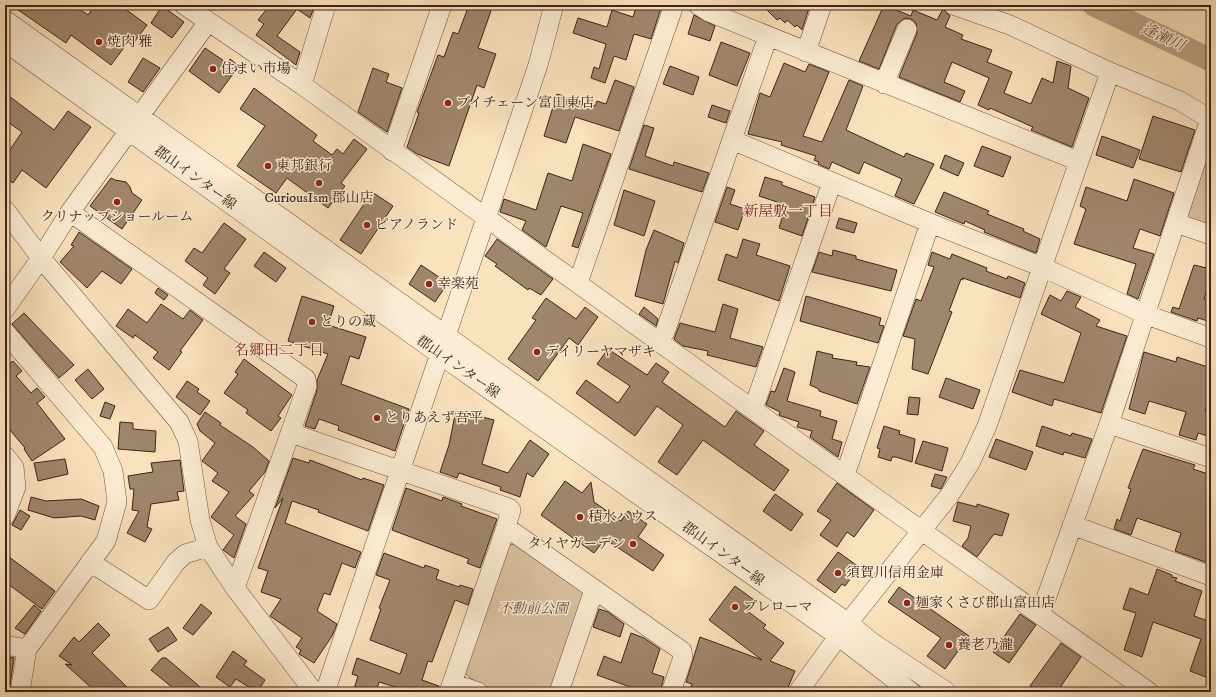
<svg xmlns="http://www.w3.org/2000/svg" width="1216" height="697" font-family="'IM FELL DW Pica','Noto Serif JP',serif">
	<style>
		.green { fill: #dac1a0; stroke: #8c725c }
		.lines { fill: none; stroke-linecap: round; stroke-linejoin: round }
		.river { stroke: #baa184; stroke-width: 23 }
		.building { fill: #a0866d; stroke: #3f2218 }
		.minor-casing { stroke: #6e5241; stroke-width: 20 }
		.minor { stroke: #fcecd3; stroke-width: 19 }
		.poi-dot { fill: #8f2418; stroke: #fcecd3; stroke-width: 1.5 }
		.labels { text-anchor: middle; dominant-baseline: central; stroke-width: 3; stroke-linejoin: round; paint-order: stroke }
		.poi-label { font-size: 14px; fill: #3f2218; stroke: #fcecd3; text-anchor: start }
		.street-label { font-size: 14px; fill: #3f2218; stroke: #fcecd3 }
		.park-label { font-size: 14px; font-style: italic; fill: #664a3a; stroke: #fcecd3 }
		.water-label { font-size: 15px; font-style: italic; fill: #6a4e3e; stroke: #fcecd3 }
		.neighbourhood-label { font-size: 15px; fill: #7a1f14; stroke: #fcecd3 }
	</style>
	<rect width="100%" height="100%" fill="#fae2bc"/>
	<filter id="stains"><feTurbulence type="fractalNoise" baseFrequency=".005" numOctaves="4"/><feColorMatrix values="0 0 0 0 .2 0 0 0 0 .09 0 0 0 0 .02 0 0 0 .5 -.17"/></filter>
	<radialGradient id="worn" r=".72"><stop offset=".6" stop-color="#630" stop-opacity="0"/><stop offset="1" stop-color="#630" stop-opacity=".3"/></radialGradient>
	<path class="green" d="M1211 125V232L1180 221Z
		M518 543 587 595 552 692C522 692 486 696 464 672L505 546Z"/>
	<g class="lines">
		<path class="river" d="M1094 5 1211 60"/>
	</g>
	<path class="building" d="M11 5H74L88 15 95 5H120L147 25 132 45 128 42 111 65 71 35 66 43Z
		M270 5H315L310 18 297 9 277 36 300 52 296 65 256 35 264 24 258 20Z
		M469 5H493L478 48 496 54 484 88 477 85 449 166 417 154 407 147 419 113 417 112 438 55 444 57 453 32 458 34Z
		M637 5H662L651 39 634 34 626 60 614 56 605 83 591 78 594 67 599 69 606 44 573 33 578 18 607 27 612 10 633 17Z
		M762 5H810L802 30 797 25 795 27 787 20 785 23 780 18 777 20Z
		M884 5 911 16 913 10 937 20 943 9 950 16 945 27 963 35 961 39 992 50 987 62 1012 72 1004 93 1031 104 1042 78 1053 83 1057 61 1071 66 1068 88 1089 98 1072 147 1031 130 1033 127 990 108 989 110 978 105 989 78 952 62 944 82 965 91 960 102 899 77 917 33 916 23 911 19 905 18 897 24 879 69 859 61Z
		M162 6 184 22 172 38 151 23Z
		M694 15 715 26 710 41 688 34Z
		M721 42 750 53 737 86 709 75Z
		M205 48 227 63 230 59 239 66 219 93 189 71Z
		M143 58 160 68 143 92 128 82Z
		M784 63 805 72 809 64 829 72 803 136 822 142 849 80 863 86 846 130 904 157 906 153 934 164 914 204 895 196 902 179 864 162 859 174 832 162 829 169 818 164 819 162 814 160 816 156 781 145 782 142 748 134 760 93 770 97Z
		M670 66 699 77 693 95 663 84Z
		M373 68 389 74 386 82 402 88 387 132 358 112Z
		M615 80 634 87 619 131 575 117 566 143 544 136 557 94 595 106 597 101 606 104Z
		M254 88 317 135 313 141 332 155 337 149 343 154 354 139 367 149 341 183 345 186 328 208 287 178 276 193 237 166 265 126 240 109Z
		M5 93 54 130 68 111 91 127 46 188 22 170 13 183 5 178V157L22 132 5 120Z
		M712 105 730 111 726 123 708 117Z
		M1153 116 1195 130 1181 172 1139 159Z
		M644 125 654 128 645 156 673 166 674 162 709 173 702 192 629 169Z
		M1102 136 1140 150 1133 168 1096 155Z
		M583 144 611 154 578 248 572 246 583 213 561 206 546 247 522 230 526 221 500 212 504 199 536 210 548 173 572 181Z
		M982 146 1011 157 1003 177 974 166Z
		M945 155 964 163 958 176 940 168Z
		M765 177 782 182V185L815 197 802 236 779 228 786 205 759 196Z
		M111 178 115 180 126 182 130 187 132 193 142 200 122 229 90 206Z
		M1134 179 1174 193 1160 236 1140 229 1133 248 1154 254 1138 299 1127 294 1136 264 1074 244 1086 209 1080 206 1086 187 1127 201Z
		M727 187 735 190 730 204 745 209 738 230 715 222Z
		M624 190 655 201 644 236 614 225Z
		M372 192 393 206 361 254 340 240Z
		M944 192 989 211 987 214 1024 229 1023 231 1040 239 1036 253 984 232 985 230 965 221 964 224 935 212Z
		M839 218 857 223 854 233 836 228Z
		M224 223 246 239 224 269 230 273 215 294 203 285 208 278 185 261 194 248 202 253Z
		M654 230 684 243 678 263 675 261 663 304 635 296 646 250Z
		M79 232 132 269 121 284 102 271 87 288 60 262 74 246 71 245Z
		M497 239 553 279 541 295 529 288 528 290 495 266 497 264 485 256Z
		M743 239 760 244 756 255 790 266 779 301 718 280 726 254 737 258Z
		M833 250 856 256V259L897 270 891 291 812 272 819 252 832 256Z
		M264 252 286 268 276 282 254 266Z
		M932 252 950 259 952 254 987 268 986 271 1007 279 1008 276 1025 283 1020 298 963 278V280L961 279 949 311 952 312 928 374 912 369 915 339 903 336 916 299 921 301 934 267 928 265Z
		M421 265 448 283 435 302 409 284Z
		M1194 265 1211 269V278L1204 299 1211 302V322L1198 318 1197 321 1171 312 1173 307 1179 309Z
		M158 288 168 295 164 300 155 293Z
		M1067 291 1081 297 1075 307 1100 320 1096 326 1127 336 1101 413 1054 399 1052 406 1012 392 1020 370 1064 383 1081 333 1041 314 1050 295 1061 301Z
		M302 296 334 306 328 325 366 337 359 359 350 356 341 384 409 409 395 451 338 430 339 426 319 419 315 429 305 426 317 390V380L328 354 288 341Z
		M806 296 881 318 879 325 884 326 878 343 800 321Z
		M546 298 576 319 585 307 598 317 578 345 569 338 538 381 508 359 536 320 532 318Z
		M161 304 183 319 190 310 203 320 180 351 182 352 169 370 153 358 158 352 135 335 133 338 116 326 128 309 147 323Z
		M723 304 738 309 730 338 763 347 756 367 707 355 708 351 683 346 674 339 680 323 715 332Z
		M644 307 658 319 656 326 639 314Z
		M24 313 74 365 59 378 12 324Z
		M608 349 647 375 656 363 669 372 662 382 725 427 736 411 764 431 754 445 789 470 774 491 703 440 677 475 658 462 683 425 657 406 635 436 576 393 586 380 618 403 630 386 597 364Z
		M817 351 833 355 832 358 857 362 856 365 870 367 857 404 819 391V389L810 385Z
		M1144 352 1176 362 1177 357 1211 368V391L1205 411 1211 413V437L1198 433 1196 440 1179 435 1186 412 1149 401 1145 414 1129 409Z
		M244 359 292 395 278 416 281 418 271 431 246 413 248 410 224 393 238 374 235 372Z
		M13 361 22 371 16 376 31 393 37 388 45 397 37 403 65 439 32 461 24 449 25 448 10 430 5 434V362L8 365Z
		M784 368 795 372 787 401 821 411 820 416 837 421 832 439 842 442 838 457 810 437 812 431 797 427 799 422 781 416 779 415 780 412 766 405 771 391 775 392Z
		M88 369 104 389 92 399 75 380Z
		M946 378 980 390 973 409 939 397Z
		M187 381 199 389 197 392 210 401 200 415 176 397Z
		M909 397 920 398 918 415 907 414Z
		M105 402 115 406 110 419 100 416Z
		M456 410 494 420 482 464 508 473 530 440 549 454 533 477 527 473 520 497 500 490 501 487 459 473 457 478 440 472 449 445Z
		M205 412 221 423 220 425 253 447 269 461 265 472 249 491 254 495 235 516 246 524 234 558 223 550 234 535 211 517 229 492 212 481 218 473 202 461 215 443 200 431 197 424Z
		M120 422 133 423V429L156 431 155 452 118 449Z
		M884 426 900 431 899 434 915 439 912 462 896 457H892L891 461 878 457 880 449 877 448Z
		M1042 426 1071 436 1072 433 1092 439 1085 458 1064 452 1063 455 1036 446Z
		M996 439 1033 452 1026 470 989 457Z
		M923 441 948 448 942 471 915 463Z
		M1143 449 1195 465 1193 469 1211 475V564L1175 551 1181 533 1137 518 1131 535 1114 529 1117 519 1120 521 1131 489 1128 488Z
		M293 458 309 463 310 460 362 480 363 478 384 485 368 531 318 512 319 510 292 501 285 523 361 552 355 568 342 563 330 595 324 593 317 611 337 624 332 636 314 663 299 654 301 650 296 647 302 638 270 616 281 599 261 592 268 571 258 568 283 498 275 508Z
		M65 459 68 474 38 481 34 463Z
		M180 460 184 491 177 492 179 500 151 504 147 527 152 529 145 542 127 533 139 511 132 510 134 489H130L128 476 153 472 151 463Z
		M935 474 947 477 941 489 931 486Z
		M565 481 582 493 591 482 594 502 621 521 628 511 647 524 638 537 664 555 653 571 605 539 594 553 541 515Z
		M837 483 874 510 854 537 847 532 837 547 820 535 831 520 817 511Z
		M406 488 442 501 443 497 462 504 461 506 497 519 480 568 467 563 469 559 392 530Z
		M775 494 803 514 791 531 763 511Z
		M31 497 46 501 81 499 99 506 95 520 81 516 54 518 28 510Z
		M958 502 977 507V504L1009 514 1002 536 994 534 977 557 962 546 968 538 971 526 953 521Z
		M20 510 30 516 21 530 12 525Z
		M838 552 859 567 845 586 842 584 835 593 817 580Z
		M384 553 424 568 425 565 439 570 436 579 459 587 460 585 473 589 468 605 455 600 432 662 428 661 422 680 439 686 438 692H412L379 682 376 692H353L358 676 352 674 357 658 400 674 407 654 370 640 381 609 379 608 390 580 376 575Z
		M5 554 55 591 42 609 5 582Z
		M1157 569 1172 575V577L1177 578 1175 581 1202 591 1194 616 1208 621 1211 616V679L1190 671 1201 639 1153 622 1142 657 1124 650 1136 613 1123 609 1130 588 1148 595Z
		M735 586 754 600 746 610 766 625 763 628 784 643 770 661 795 671 786 692H689L692 684 686 682 700 637 762 660 709 620Z
		M899 587 969 636 945 669 927 656 941 638 888 602Z
		M201 604 212 613 193 635 183 628Z
		M34 605 41 611 25 634 15 628Z
		M599 609 608 612 624 624 620 637 593 627Z
		M1020 614 1036 625 1009 663 993 652Z
		M98 623 110 635 92 653 132 692H96L65 664 72 665 59 656 74 637 79 642Z
		M168 627 177 640 158 652 149 639Z
		M631 633 644 638 660 649 652 673 664 677 660 692H644L597 675 604 656 621 663Z
		M1061 643 1081 657 1057 692H1039L1030 686Z
		M233 651 247 661 244 665 265 680 257 692 236 679 230 687 216 677Z
		M5 656 14 658 9 692H5Z
		M162 658H166L206 692H178L151 670Z"/>
	<g class="lines">
		<g class="minor-casing">
			<path id="minor" d="M184 5 302 85 894 511 1149 692
				M698 5 709 12 1078 161
				M953 5 1010 25 1110 72 1180 101 1210 119 1109 424 1040 615
				M5 20 848 623 873 643 947 692
				M5 42 439 354 838 636 911 692
				M806 52 822 5
				M884 84 907 29
				M302 85 326 5
				M732 140 930 223 1042 267 1147 315 1211 338
				M392 151 442 5
				M5 210 41 258 179 422 188 441 200 520 208 547 235 588 314 692
				M70 212 306 379 307 386 235 588
				M1176 223 1211 235
				M578 283 674 5
				M5 309 41 258 70 212 208 22
				M5 332 103 447 113 471 117 502 106 541 27 649 20 692
				M659 341 665 332 768 36
				M752 408 756 401 832 182
				M1109 424 1211 458
				M291 433 509 508 511 510 506 527 449 692
				M5 456 14 467 16 487 5 516
				M845 475 930 223
				M1072 525 1211 576
				M506 527 682 651 683 657 671 692
				M90 562 149 600 176 562 185 554 208 547
				M5 645 27 649
				M452 683 478 692
				M325 692 538 65 554 5
				M559 692 594 590
				M798 692 848 623 949 496 970 463 987 426 1110 72"/>
		</g>
		<use href="#minor" class="minor"/>
	</g>
	<g class="poi-dot">
		<circle cx="99" cy="42" r="4"/>
		<circle cx="213" cy="69" r="4"/>
		<circle cx="448" cy="103" r="4"/>
		<circle cx="268" cy="166" r="4"/>
		<circle cx="319" cy="183" r="4"/>
		<circle cx="117" cy="202" r="4"/>
		<circle cx="367" cy="225" r="4"/>
		<circle cx="429" cy="284" r="4"/>
		<circle cx="312" cy="322" r="4"/>
		<circle cx="537" cy="352" r="4"/>
		<circle cx="377" cy="418" r="4"/>
		<circle cx="580" cy="517" r="4"/>
		<circle cx="633" cy="544" r="4"/>
		<circle cx="838" cy="573" r="4"/>
		<circle cx="907" cy="603" r="4"/>
		<circle cx="735" cy="607" r="4"/>
		<circle cx="949" cy="645" r="4"/>
	</g>
	<g class="labels">
		<g class="poi-label">
			<text x="107" y="42">焼肉 雅</text>
			<text x="221" y="69">住まい市場</text>
			<text x="456" y="103">ブイチェーン富田東店</text>
			<text x="276" y="166">東邦銀行</text>
			<text x="319" y="198" text-anchor="middle">CuriousIsm 郡山店</text>
			<text x="117" y="217" text-anchor="middle">クリナップショールーム</text>
			<text x="375" y="225">ピアノランド</text>
			<text x="437" y="284">幸楽苑</text>
			<text x="320" y="322">とりの蔵</text>
			<text x="545" y="352">デイリーヤマザキ</text>
			<text x="385" y="418">とりあえず吾平</text>
			<text x="588" y="517">積水ハウス</text>
			<text x="625" y="544" text-anchor="end">タイヤガーデン</text>
			<text x="846" y="573">須賀川信用金庫</text>
			<text x="915" y="603">麺家くさび郡山富田店</text>
			<text x="743" y="607">プレローマ</text>
			<text x="957" y="645">養老乃瀧</text>
		</g>
		<g class="street-label">
			<text transform="translate(195 178) rotate(36)">郡山インター線</text>
			<text transform="translate(458 367) rotate(35)">郡山インター線</text>
			<text transform="translate(723 554) rotate(36)">郡山インター線</text>
		</g>
		<g class="park-label">
			<text x="533" y="609">不動前公園</text>
		</g>
		<g class="water-label">
			<text transform="translate(1163 37) rotate(25)">逢瀬川</text>
		</g>
		<g class="neighbourhood-label">
			<text x="788" y="211">新屋敷一丁目</text>
			<text x="279" y="350">名郷田二丁目</text>
		</g>
	</g>
	<rect width="1216" height="697" fill="none" stroke="#fae2bc" stroke-width="20"/>
	<rect x="6" y="6" width="1204" height="685" fill="none" stroke="#3f2218" stroke-width="2"/>
	<rect x="10" y="10" width="1196" height="677" fill="none" stroke="#3f2218"/>
	<rect width="100%" height="100%" filter="url(#stains)"/>
	<rect width="100%" height="100%" fill="url(#worn)"/>
</svg>
